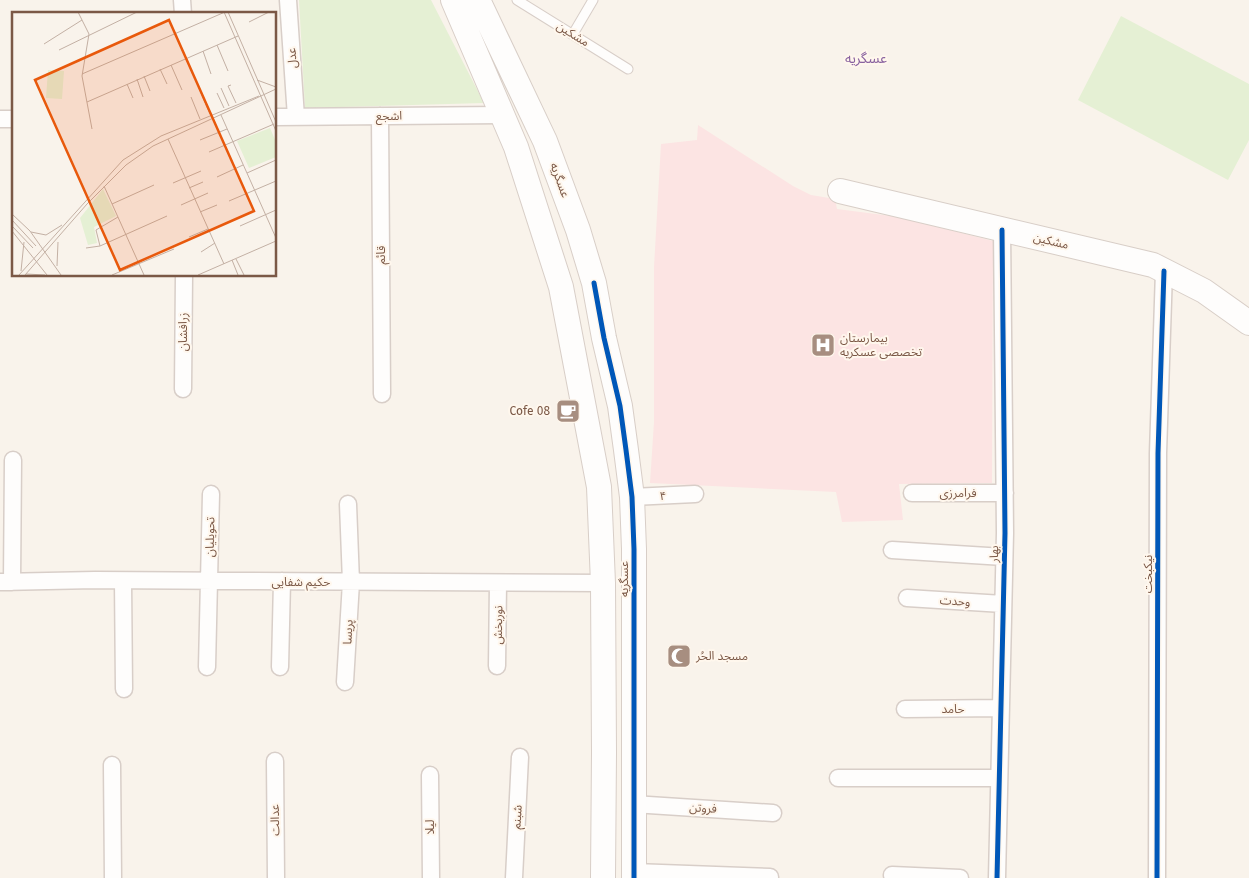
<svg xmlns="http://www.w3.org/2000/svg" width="1249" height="878" font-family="'Fira Sans','Noto Sans Arabic',sans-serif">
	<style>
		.medical { fill: #fce4e3 }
		.green { fill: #e5f0d4 }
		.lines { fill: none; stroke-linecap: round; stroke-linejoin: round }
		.lane-casing { stroke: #d8cec8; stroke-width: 11 }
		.street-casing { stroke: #d8cec8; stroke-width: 19 }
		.secondary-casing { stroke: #d8cec7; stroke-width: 26 }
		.lane { stroke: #fefdfc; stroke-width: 9 }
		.street { stroke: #fefdfc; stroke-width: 16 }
		.secondary { stroke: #fefdfc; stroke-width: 24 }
		.cycleway-casing { stroke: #fff7ed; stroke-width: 8 }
		.cycleway { stroke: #0057b8; stroke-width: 5 }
		.labels { text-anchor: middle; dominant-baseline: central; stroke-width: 4; stroke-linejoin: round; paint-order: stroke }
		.street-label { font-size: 12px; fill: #7b5846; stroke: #fff7ed }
		.poi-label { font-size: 12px; fill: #7b5846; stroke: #fff7ed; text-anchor: start }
		.neighbourhood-label { font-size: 14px; fill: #88619f; stroke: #fff7ed }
		.inset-road { fill: none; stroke: #c3b0a4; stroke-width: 1 }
		.view { fill: #e8590c; fill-opacity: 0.15; stroke: #e8590c; stroke-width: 2.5 }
		.inset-edge { fill: none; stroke: #7b5846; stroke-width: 2.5 }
	</style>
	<rect width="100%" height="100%" fill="#f9f3eb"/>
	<path class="medical" d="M698 125 793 186 811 195 835 199 837 209 899 217 993 241 992 483 899 484 903 520 842 522 836 492 650 483 654 422V267L661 144 697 140Z"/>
	<path class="green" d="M299 0H431L484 103 305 108Z
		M1121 16 1249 84V140L1228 180 1078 100Z"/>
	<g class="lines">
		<g class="lane-casing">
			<path id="lane" d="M517 0 628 69
				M573 34 593 0"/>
		</g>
		<g class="street-casing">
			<path id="street" d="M182 0 183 14
				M288 0 296 117
				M380 116 382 394
				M275 117 502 115
				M0 119H14
				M183 389 184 275
				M912 493H1005
				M632 497 695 494
				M892 550 1004 557
				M123 581 124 689
				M0 582 95 580 603 583
				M12 582 13 460
				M907 598 1003 604
				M497 666 498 583
				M207 667 211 494
				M280 667 282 581
				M345 682 351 582 348 504
				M905 709 1001 708
				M275 761 276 878
				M112 765 113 878
				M430 775 431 878
				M838 778H999
				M633 804 773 813
				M634 872 770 877
				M892 875 960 878
				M514 878 520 757
				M997 878 1005 533 1002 230
				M1157 878 1158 453 1164 271"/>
		</g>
		<g class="secondary-casing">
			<path id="secondary" d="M453 0 516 147 561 287 599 487 603 583 604 753 603 878
				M478 0 545 141 578 230 594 283 604 338 620 406 626 450 632 497 634 549V878
				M840 191 1153 265 1204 291 1249 323"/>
		</g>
		<use href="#lane" class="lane"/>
		<use href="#street" class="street"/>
		<use href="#secondary" class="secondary"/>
		<g class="cycleway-casing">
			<path id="cycleway" d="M594 283 604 338 620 406 626 450 632 497 634 549V878
				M997 878 1005 533 1002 230
				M1157 878 1158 453 1164 271"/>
		</g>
		<use href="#cycleway" class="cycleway"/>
	</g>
	<defs>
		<g id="hospital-square" transform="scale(1.25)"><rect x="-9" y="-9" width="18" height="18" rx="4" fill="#a78e80" stroke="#fff7ed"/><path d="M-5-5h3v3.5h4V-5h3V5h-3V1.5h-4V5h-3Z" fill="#fff"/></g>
		<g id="cafe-square" transform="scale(1.25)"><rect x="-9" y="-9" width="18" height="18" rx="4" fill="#a78e80" stroke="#fff7ed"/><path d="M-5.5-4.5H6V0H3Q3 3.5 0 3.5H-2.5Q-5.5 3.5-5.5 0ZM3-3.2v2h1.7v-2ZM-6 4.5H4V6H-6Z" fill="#fff"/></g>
		<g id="mosque-square" transform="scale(1.25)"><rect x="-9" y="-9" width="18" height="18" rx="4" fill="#a78e80" stroke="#fff7ed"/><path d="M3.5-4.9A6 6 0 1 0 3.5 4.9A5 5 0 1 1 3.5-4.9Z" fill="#fff"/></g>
	</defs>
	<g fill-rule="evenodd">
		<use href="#hospital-square" x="823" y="345"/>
		<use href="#cafe-square" x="568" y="411"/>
		<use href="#mosque-square" x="679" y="656"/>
	</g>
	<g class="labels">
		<g class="street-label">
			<text transform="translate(573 34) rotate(32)">مشکین</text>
			<text transform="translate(292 58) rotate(-94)">عدل</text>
			<text x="389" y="116">اشجع</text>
			<text transform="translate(560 180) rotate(70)">عسگریه</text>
			<text transform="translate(1051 241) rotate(13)">مشکین</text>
			<text transform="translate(381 255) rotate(-90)">قائم</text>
			<text transform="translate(183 332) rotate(-90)">زرافشان</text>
			<text x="958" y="493">فرامرزی</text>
			<text transform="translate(663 496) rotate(-3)">۴</text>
			<text transform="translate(210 537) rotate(-89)">تحویلیان</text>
			<text transform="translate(994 554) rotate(-89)">بهار</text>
			<text transform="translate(1148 574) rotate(-90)">نیکبخت</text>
			<text transform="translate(624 579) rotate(-90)">عسگریه</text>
			<text x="301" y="582">حکیم شفایی</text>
			<text transform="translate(955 601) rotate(4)">وحدت</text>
			<text transform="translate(498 625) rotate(-89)">نوربخش</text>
			<text transform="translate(348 632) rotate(-87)">پریسا</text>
			<text x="953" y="709">حامد</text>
			<text transform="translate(703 808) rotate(3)">فروتن</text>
			<text transform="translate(517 817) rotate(-87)">شبنم</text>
			<text transform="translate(275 820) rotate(-91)">عدالت</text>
			<text transform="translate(430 827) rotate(-90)">لیلا</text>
		</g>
		<g class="poi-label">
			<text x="840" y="338">بیمارستان<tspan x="840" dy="14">تخصصی عسکریه</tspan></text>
			<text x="550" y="411" text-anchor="end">Cofe 08</text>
			<text x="696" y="656">مسجد الحُر</text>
		</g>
		<g class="neighbourhood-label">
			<text x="866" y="58">عسگریه</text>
		</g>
	</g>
	<g transform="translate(12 12)">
		<rect width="264" height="264" fill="#f9f3eb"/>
		<path d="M36 58 52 59 50 87 34 86ZM258 116 264 130V145L237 156 225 129ZM91 177 104 204 82 215 85 231 76 233 68 206Z" fill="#e5f0d4"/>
		<path class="inset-road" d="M66 0 77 22 70 64 80 117M212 0 264 119M216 0 264 110M237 10 257 0M32 32 70 8M205 33 216 59M47 38 125 0M191 39 199 62M174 46 181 63M159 53 170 78M148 57 155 72M70 62 213 0M132 64 138 79M125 67 131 85M245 68 264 75M115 72 121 86M219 73 216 74 224 91M209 76 217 94M189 81 198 102M205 81 212 96M179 85 188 107M75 90 226 24M209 103 264 226M156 127 212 252M188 128 215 117M197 140 262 112M235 161 264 148M205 165 231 153M161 171 189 159M92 174 132 263M177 176 191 170M217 189 264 169M100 192 142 173M169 193 196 181M188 200 205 193M0 202 18 219 49 263M0 208 24 234M0 214 21 236M228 214 264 198M0 219 35 263M19 220 34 223 50 213M177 225 196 217M88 234 84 218 106 205M74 236 88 234 155 204M189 240 203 231M224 247 232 263M220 248 226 263M45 254 46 230M9 259 12 230M14 262 33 263M7 263 111 148 149 124 247 84M13 263 75 192 114 153 141 134 264 77M100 263 162 237M186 263 264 229"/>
		<path class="view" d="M157 8 242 199 108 258 23 68Z"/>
		<rect width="264" height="264" class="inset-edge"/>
	</g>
</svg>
